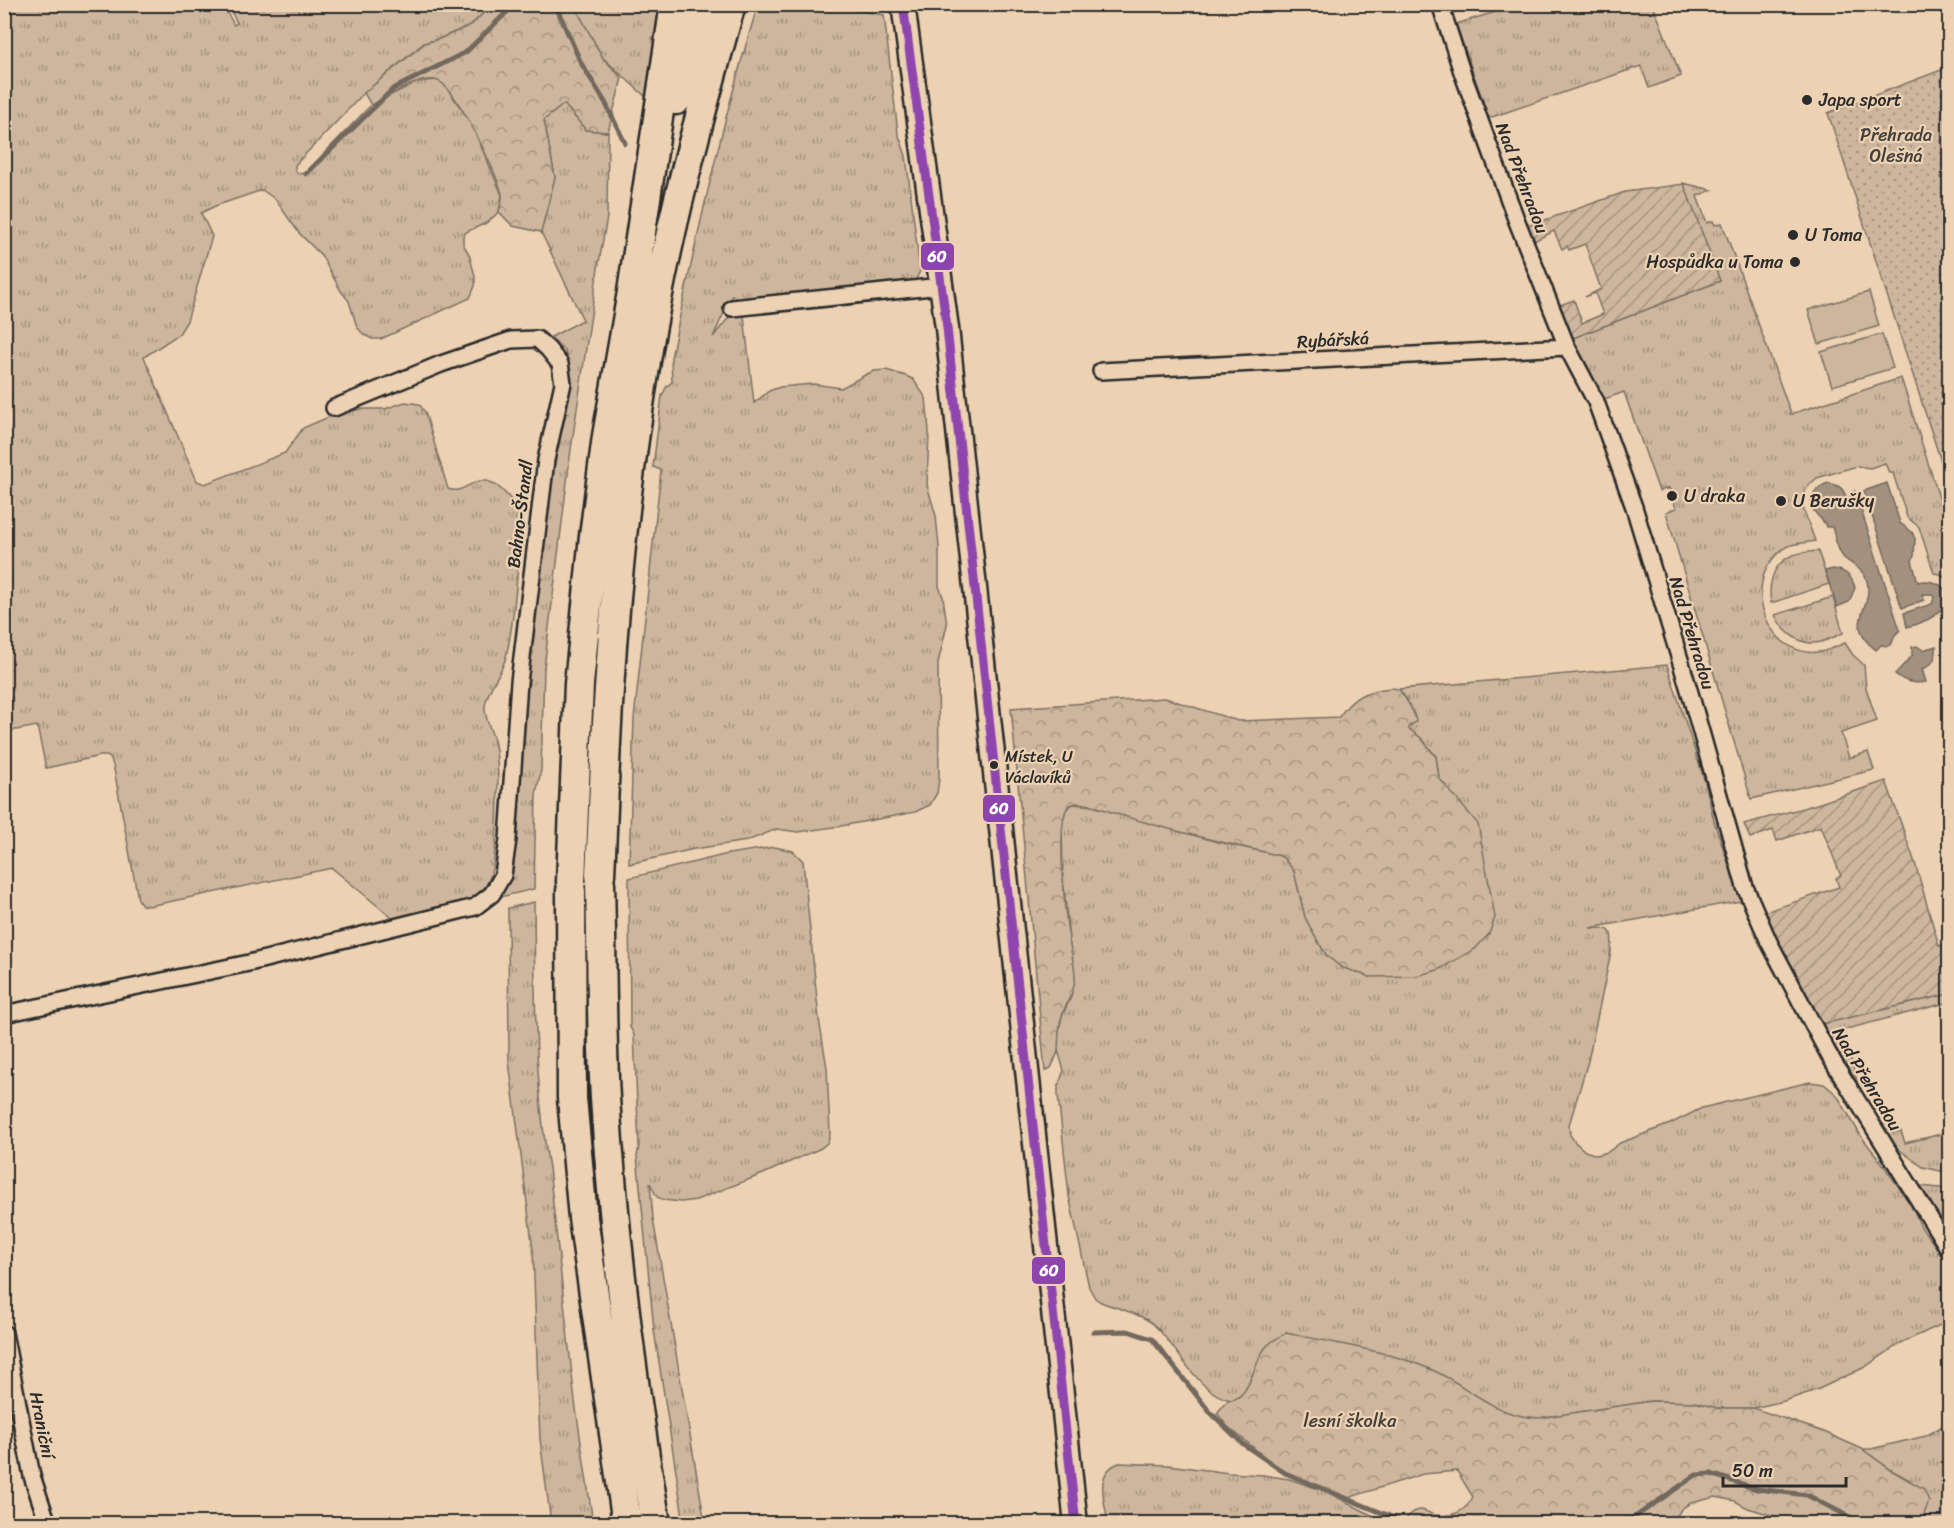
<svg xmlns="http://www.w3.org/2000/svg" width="1954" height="1528" font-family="Sriracha,sans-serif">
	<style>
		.grass { fill: url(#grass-tufts); stroke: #7c7064; stroke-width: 1.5 }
		.forest { fill: url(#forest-crowns); stroke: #7c7064; stroke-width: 1.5 }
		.park { fill: url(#park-dots); stroke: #7c7064; stroke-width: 1.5 }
		.garden { fill: url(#garden-furrows); stroke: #7c7064; stroke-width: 1.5 }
		.pitch { fill: #cdb69d; stroke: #7c7064; stroke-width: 1.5 }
		.water { fill: #a2917f; stroke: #72685d; stroke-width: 1.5 }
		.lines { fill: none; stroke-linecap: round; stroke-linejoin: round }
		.stream { stroke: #72685d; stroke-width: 5 }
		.minor-casing { stroke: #2b2b2b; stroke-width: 20 }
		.secondary-casing { stroke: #2b2b2b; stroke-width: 27 }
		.motorway-casing { stroke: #2b2b2b; stroke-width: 33 }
		.minor { stroke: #ecd1b3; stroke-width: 15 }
		.secondary { stroke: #ecd1b3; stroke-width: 22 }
		.motorway { stroke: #ecd1b3; stroke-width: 28 }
		.bus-1-casing { stroke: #ecd1b3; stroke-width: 14 }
		.bus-1 { stroke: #8e44ad; stroke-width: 9 }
		.poi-dot { fill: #2b2b2b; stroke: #ecd1b3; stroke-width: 2 }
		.labels { text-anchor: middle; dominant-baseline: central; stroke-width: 4.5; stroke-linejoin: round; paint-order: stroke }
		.bus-label { font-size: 16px; fill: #2b2b2b; stroke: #ecd1b3; text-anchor: start }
		.poi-label { font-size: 18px; fill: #2b2b2b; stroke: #ecd1b3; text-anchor: start }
		.park-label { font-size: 18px; fill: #43403c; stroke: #ecd1b3 }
		.street-label { font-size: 18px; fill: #2b2b2b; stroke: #ecd1b3 }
		.line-badge { stroke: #ecd1b3; stroke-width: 2 }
		.badge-label { font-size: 16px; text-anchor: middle; font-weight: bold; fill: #fff }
	</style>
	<defs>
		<pattern id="grass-tufts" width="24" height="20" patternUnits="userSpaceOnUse" patternTransform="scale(1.5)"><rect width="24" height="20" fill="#cdb69d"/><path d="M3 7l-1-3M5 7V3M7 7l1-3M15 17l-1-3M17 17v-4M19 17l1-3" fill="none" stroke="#a79480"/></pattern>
		<pattern id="forest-crowns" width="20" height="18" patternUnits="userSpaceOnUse" patternTransform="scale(1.5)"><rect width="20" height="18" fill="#cdb69d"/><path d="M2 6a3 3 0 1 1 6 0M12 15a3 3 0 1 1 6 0" fill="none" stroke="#a79480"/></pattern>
		<pattern id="park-dots" width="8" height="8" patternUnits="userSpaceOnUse" patternTransform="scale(1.5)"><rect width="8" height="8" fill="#cdb69d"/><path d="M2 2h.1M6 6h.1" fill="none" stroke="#a79480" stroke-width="1.8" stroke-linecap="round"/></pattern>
		<pattern id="garden-furrows" width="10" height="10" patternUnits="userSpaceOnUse" patternTransform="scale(1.5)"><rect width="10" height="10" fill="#cdb69d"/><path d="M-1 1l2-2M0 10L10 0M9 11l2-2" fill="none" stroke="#a79480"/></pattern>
	</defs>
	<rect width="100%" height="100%" fill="#ecd1b3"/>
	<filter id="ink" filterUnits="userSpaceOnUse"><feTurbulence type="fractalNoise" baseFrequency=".0167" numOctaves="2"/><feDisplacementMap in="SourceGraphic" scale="12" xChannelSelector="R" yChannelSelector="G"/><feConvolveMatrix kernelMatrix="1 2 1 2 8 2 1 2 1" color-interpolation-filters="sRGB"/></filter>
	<g filter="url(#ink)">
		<path class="grass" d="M5 5H226L224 7 234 25 237 23 228 5H492L471 25 439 39 424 43 364 93 295 165V170L298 174 305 173 371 105 417 82 436 80 443 83 470 121 502 195 499 212 486 223 466 232 463 237V244L469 254 475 276V286L470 298 381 339H372L364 335 357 327 349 301 341 291 321 255 299 233 275 199 262 190 215 206 201 213 212 236 187 321 179 334 144 357 197 481 205 484 285 453 303 428 331 416 361 409H385L405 402 419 404 425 412 448 489C467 497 476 466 502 490 507 495 513 501 516 507 525 528 512 636 505 660 500 676 487 689 485 706 484 719 493 732 495 745 500 770 499 864 487 884 473 908 422 914 396 921L332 868 149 906 142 905 138 899 114 769 111 759 107 756H100L46 768 37 726 5 732Z
			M574 5H661L646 97 603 58Z
			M758 5H828L884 15 898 133 906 156 920 271 915 281 740 302 732 295 713 337 730 316H744L754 403 769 391 780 387 813 384 841 388 867 374 874 371 886 370 906 376 913 379 926 398 929 431 927 485 936 516 939 547V586L943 597 947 625 938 663 939 779 937 793 930 805 915 812 841 826 798 832 777 829 747 841 694 849 629 864 634 719 661 470 653 467 662 396 667 386 672 382 671 358C696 239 722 121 758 5Z
			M1518 5H1653L1681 76 1649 88 1641 66 1489 118 1456 24Z
			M564 104 586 130 608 132 607 217 598 268 571 449 544 668 541 770 536 794 534 889 496 898 557 435 571 371 565 351 551 337 583 320 541 232 555 177 544 120Z
			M1683 183 1712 190 1697 196 1707 223 1713 221 1715 225 1722 223 1791 414 1901 378 1949 529V581L1940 574 1934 573 1919 527 1907 517 1893 473H1889L1885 463 1870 468 1857 466 1817 478 1808 486 1803 495V508L1815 541C1806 543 1796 543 1788 546 1781 549 1775 556 1771 561 1745 596 1772 658 1819 652 1828 651 1837 646 1845 643L1853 655 1864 665 1866 688 1877 721 1841 733 1849 758 1868 752 1874 770 1751 799 1666 512 1676 508 1669 488 1659 491 1624 392 1596 402 1573 338 1720 281Z
			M1818 551 1829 584 1771 603C1768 585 1772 566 1789 557 1797 552 1809 552 1818 551Z
			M1833 597 1843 633C1836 636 1828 640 1821 642 1801 647 1783 632 1775 615Z
			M1667 665 1705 782 1714 821 1741 901 1590 928C1612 928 1613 928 1611 952L1588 1061 1569 1125 1570 1135 1575 1142 1585 1151 1597 1155 1608 1152 1620 1143 1670 1124 1702 1108 1810 1082 1824 1084 1837 1095 1861 1136 1882 1163 1913 1208 1921 1227 1934 1244 1949 1270V1321L1901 1343 1865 1367 1819 1389 1784 1401 1753 1408H1717L1694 1402 1652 1401 1539 1418 1521 1417 1504 1412 1430 1369 1408 1361 1286 1333 1265 1348 1243 1394 1233 1400C1199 1397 1177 1345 1153 1324 1142 1314 1116 1308 1101 1302L1095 1298 1089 1287 1069 1196 1058 1095V1087L1064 1070 1058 1051V1036L1062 1016 1071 997 1075 979 1069 940 1063 877 1062 825 1066 809 1073 804 1092 806 1218 842 1278 855 1284 858 1294 871 1305 917 1314 935 1327 956 1342 967 1370 977 1475 949 1450 793 1439 778 1436 756 1421 738 1409 729 1412 712 1407 700 1399 689Z
			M774 847 793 851 803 861 819 1019 827 1068 830 1134 828 1142 821 1148 763 1174 696 1200 681 1202 664 1200 657 1197 650 1183 653 1219 705 1523H684L654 1330 637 1156 639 1146 634 1035 630 1027 629 878 728 854Z
			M534 902C535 991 534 1081 549 1168L575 1402 593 1523H551L540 1439 533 1250 509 1061 508 908Z
			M1949 994V1014L1946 1003 1843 1030 1860 1092 1886 1128 1893 1132 1901 1131 1905 1143 1949 1132V1173L1923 1167 1893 1145 1818 1025Z
			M1920 1186 1949 1189V1233Z
			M1949 1422V1523H1916L1923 1517 1910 1480 1891 1470 1862 1449H1871L1926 1436Z
			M1119 1463 1168 1465 1229 1473 1263 1475 1289 1479 1325 1491 1387 1523H1108C1105 1501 1093 1473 1119 1463Z"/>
		<path class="forest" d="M492 5H574L603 58 622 78 608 132 586 130 564 104 544 120 555 177 541 232 513 226 499 212C500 206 503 199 502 194 497 174 454 81 435 80 415 78 388 97 371 105L364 93 425 43 439 39 471 25Z
			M1391 688 1399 689C1405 698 1415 711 1416 722L1409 726V729L1421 738 1436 757 1439 778 1478 824 1495 917 1489 934 1475 949 1438 970 1416 976 1370 977 1341 967 1327 956 1314 935 1305 917 1294 871 1284 858 1278 855C1223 843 1168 830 1114 813 1102 809 1082 799 1070 805 1054 813 1066 921 1069 940 1071 953 1076 968 1075 981 1073 995 1064 1006 1061 1019 1058 1030 1059 1040 1058 1051 1057 1056 1053 1063 1051 1068L1045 1071 1011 708 1165 698 1238 721 1339 717C1353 696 1365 691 1391 688Z
			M1286 1333C1334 1343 1385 1350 1430 1369 1471 1386 1491 1416 1539 1418L1652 1401 1694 1402 1717 1408H1753L1824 1432 1862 1449 1891 1470 1924 1489 1929 1501 1923 1517 1916 1524 1798 1523 1748 1508 1735 1501 1716 1497 1691 1503 1682 1508 1672 1523H1402C1407 1517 1413 1510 1422 1510 1427 1511 1432 1515 1436 1515 1452 1518 1466 1511 1473 1497L1457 1471 1423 1474 1348 1498 1282 1471 1227 1426 1217 1413 1228 1400C1250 1402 1253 1362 1266 1347 1271 1341 1279 1337 1286 1333Z"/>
		<path class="park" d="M1949 67V486L1828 113Z"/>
		<path class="garden" d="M1684 184 1720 281 1573 338 1560 305 1574 300 1582 323 1603 314 1595 293 1585 297 1601 289 1585 244 1569 250 1567 246 1562 249 1554 231 1534 241 1528 226 1625 192Z
			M1886 781 1915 863 1939 946 1949 943V994L1818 1025 1777 945 1765 912 1839 887 1836 878 1841 876 1821 826 1777 841 1773 830 1750 838 1744 824 1814 805Z"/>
		<path class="pitch" d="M1869 292 1879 326 1819 344 1808 310Z
			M1882 334 1893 368 1832 386 1821 352Z"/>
		<path class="water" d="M1828 483C1840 485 1844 489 1847 500L1855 491 1897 621 1900 630 1895 635 1892 643 1888 646 1881 645 1876 650C1842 624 1874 608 1867 581 1863 568 1853 566 1844 558 1837 551 1835 536 1832 527H1826C1824 519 1818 518 1814 511 1806 498 1817 487 1828 483Z
			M1887 483 1900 523 1912 532 1915 539 1914 556 1912 561 1918 582C1933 578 1954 587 1944 606 1937 617 1920 624 1907 627L1904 613 1932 604 1934 598 1932 594H1922L1924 600 1902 608 1864 491Z
			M1833 569C1845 570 1852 576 1855 588L1849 602 1837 607 1825 571Z
			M1917 646 1923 650 1936 646C1937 657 1934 665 1922 669L1926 682C1913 684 1905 682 1895 674L1912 656V647Z"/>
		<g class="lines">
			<path class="stream" d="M555 4 581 63 605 102 625 143
				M868 4 869 5
				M306 174 393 89 466 52 515 4
				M1093 1332 1128 1331 1152 1339 1209 1411 1243 1444 1285 1473 1409 1524
				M1616 1524 1632 1519 1696 1475 1711 1474 1757 1489 1807 1495 1863 1524"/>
			<g class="minor-casing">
				<path id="minor" d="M1440 4 1462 72 1516 219 1567 347 1596 402 1634 507 1690 693 1745 887 1769 942 1829 1055 1950 1251
					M732 308 941 286
					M1101 371 1567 347
					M4 1014 249 963 475 907 492 894 503 875 508 839 519 682 546 460 563 383 560 364 548 349 537 339 511 340 441 364 334 408
					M4 1333 32 1476 48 1524"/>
			</g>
			<g class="secondary-casing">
				<path id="secondary" d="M903 4 947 328 1076 1524"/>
			</g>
			<g class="motorway-casing">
				<path id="motorway" d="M676 100 702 4
					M600 875C603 813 605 751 609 689 616 579 628 469 646 361 665 240 698 122 731 4
					M571 882 579 684 594 536 607 436 632 292 675 4
					M600 884C602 955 601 1027 605 1098 614 1241 632 1383 656 1524
					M571 891 572 1098 583 1218 627 1524"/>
			</g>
			<use href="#minor" class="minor"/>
			<use href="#secondary" class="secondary"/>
			<use href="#motorway" class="motorway"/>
			<g class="bus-1-casing">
				<path id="bus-1" d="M903 4 947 328 1076 1524"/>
			</g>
			<use href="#bus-1" class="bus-1"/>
		</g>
	</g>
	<g class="poi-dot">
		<circle cx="1807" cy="100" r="6"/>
		<circle cx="1793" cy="235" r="6"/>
		<circle cx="1795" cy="262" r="6"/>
		<circle cx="1672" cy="496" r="6"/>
		<circle cx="1781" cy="501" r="6"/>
		<circle cx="994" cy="765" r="5"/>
	</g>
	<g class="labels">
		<g class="bus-label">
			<text x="1005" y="756">Místek, U<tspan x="1005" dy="21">Václavíků</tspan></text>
		</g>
		<g class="poi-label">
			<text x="1819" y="100">Japa sport</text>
			<text x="1805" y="235">U Toma</text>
			<text x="1783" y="262" text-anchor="end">Hospůdka u Toma</text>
			<text x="1684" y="496">U draka</text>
			<text x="1793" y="501">U Berušky</text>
		</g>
		<g class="park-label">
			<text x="1896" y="135">Přehrada<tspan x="1896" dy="21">Olešná</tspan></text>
			<text x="1350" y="1421">lesní školka</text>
		</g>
		<g class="street-label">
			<text transform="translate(1522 178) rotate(69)">Nad Přehradou</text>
			<text transform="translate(1333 340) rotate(-3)">Rybářská</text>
			<text transform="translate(520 514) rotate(-83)">Bahno-Štandl</text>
			<text transform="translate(1692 633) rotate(73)">Nad Přehradou</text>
			<text transform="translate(1867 1079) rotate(59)">Nad Přehradou</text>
			<text transform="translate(42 1425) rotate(79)">Hraniční</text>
		</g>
	</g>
	<g class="line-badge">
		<rect x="920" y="242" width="35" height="29" rx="6" fill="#8e44ad"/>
		<rect x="982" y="794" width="34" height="29" rx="6" fill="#8e44ad"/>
		<rect x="1031" y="1256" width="35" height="29" rx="6" fill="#8e44ad"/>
	</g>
	<g class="badge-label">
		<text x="937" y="262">60</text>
		<text x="999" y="814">60</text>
		<text x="1049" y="1276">60</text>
	</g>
	<rect width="1954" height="1528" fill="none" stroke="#ecd1b3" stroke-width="24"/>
	<rect x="12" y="12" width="1930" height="1504" fill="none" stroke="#2b2b2b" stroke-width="2" filter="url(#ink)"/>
	<path d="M1723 1477v9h123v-9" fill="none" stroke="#2b2b2b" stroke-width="3"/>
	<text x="1732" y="1477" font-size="18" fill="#2b2b2b" stroke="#ecd1b3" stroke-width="4.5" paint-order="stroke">50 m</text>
</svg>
